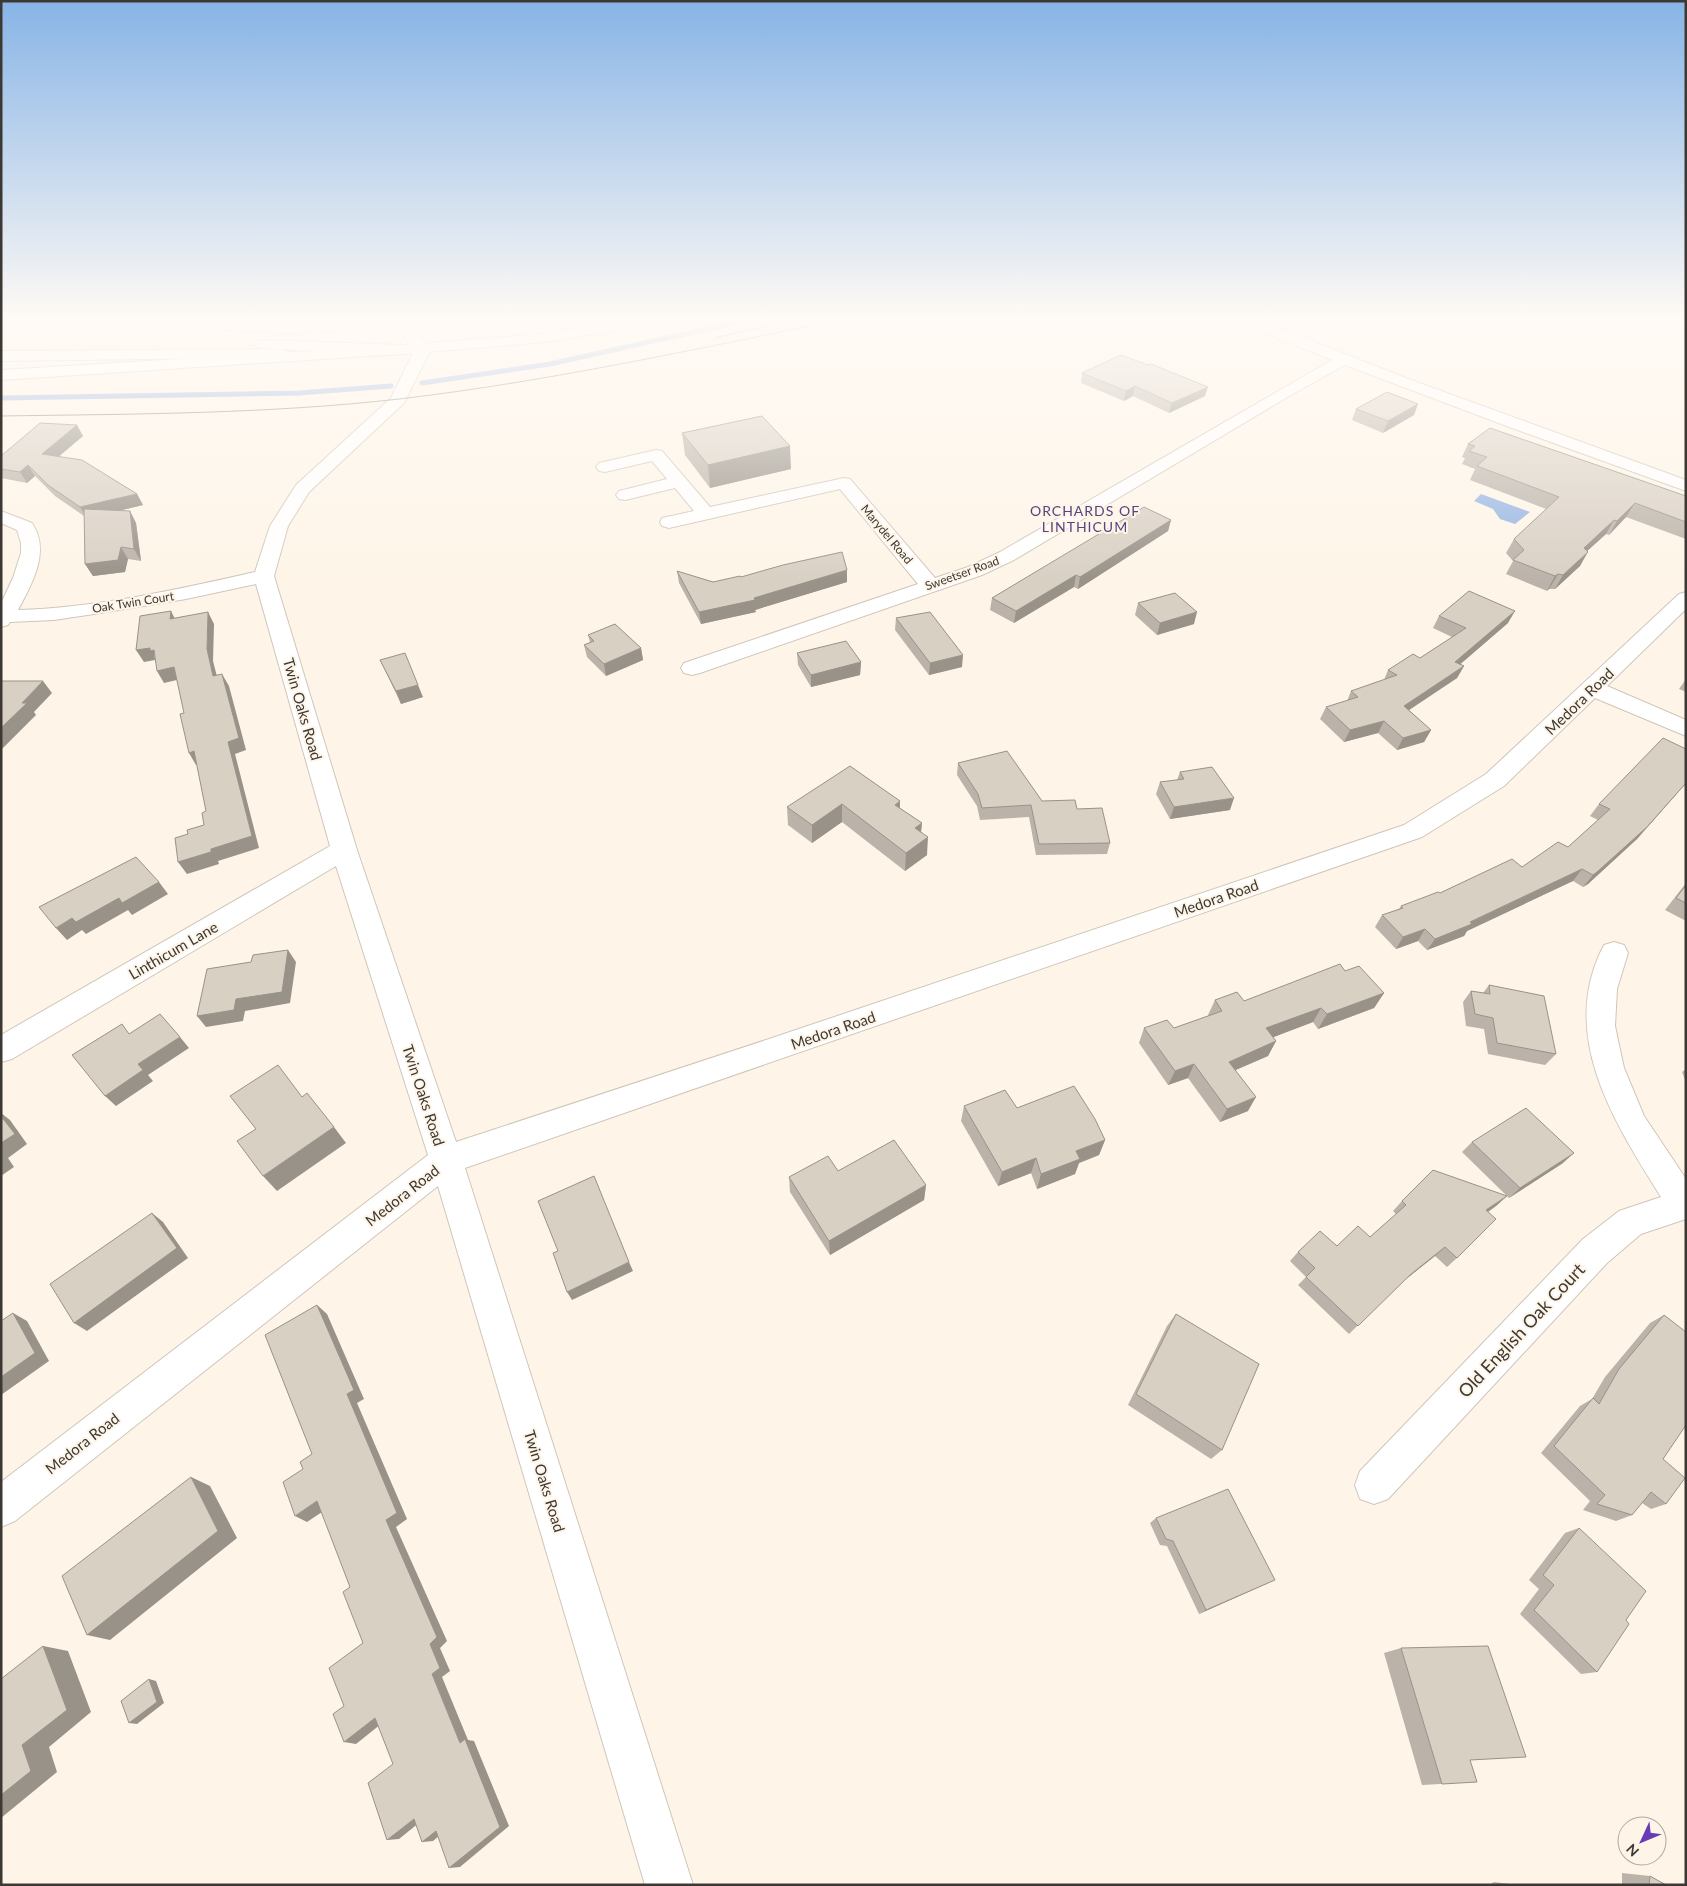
<svg xmlns="http://www.w3.org/2000/svg" width="1687" height="1886" font-family="Lato,sans-serif">
	<style>
		.water { fill: #95b4e3 }
		.lines { fill: none; stroke-linecap: round; stroke-linejoin: round }
		.stream { stroke: #95b4e3; stroke-width: 5 }
		.minor-casing { stroke: #cfc6ba; stroke-width: 2 }
		.major-casing { stroke: #cfc6ba; stroke-width: 2 }
		.highway-casing { stroke: #cfc6ba; stroke-width: 2 }
		.minor { fill: #fff; fill-rule: evenodd }
		.major { fill: #fff; fill-rule: evenodd }
		.highway { fill: #fff; fill-rule: evenodd }
		.tram { stroke: #827d75; stroke-width: 1 }
		.wall { fill: #bbb3a9 }
		.shaded-wall { fill: #989289 }
		.building { fill: #d9d0c4; stroke: #989289 }
		.labels { text-anchor: middle; dominant-baseline: central; stroke-width: 4; stroke-linejoin: round; paint-order: stroke }
		.far-street-label { font-size: 12px; fill: #3c3934; stroke: #fef5e8 }
		.far-neighbourhood-label { font-size: 14px; letter-spacing: 1px; fill: #564482; stroke: #fef5e8 }
		.street-label { font-size: 15px; fill: #3c3934; stroke: #fef5e8 }
		.near-street-label { font-size: 18px; fill: #3c3934; stroke: #fef5e8 }
	</style>
	<rect width="100%" height="100%" fill="#fef5e8"/>
	<path class="water" d="M1481 494 1530 512 1515 524 1500 519 1493 509 1474 501Z"/>
	<g class="lines">
		<path class="stream" d="M422 383 550 364 761 317
			M1 398 299 393 391 386"/>
		<g class="minor-casing">
			<path id="minor" d="M80 317C149 317 218 324 287 325 326 325 363 317 402 317L431 349 404 403 309 492 288 526 274 576 357 850 456 1142 769 1039 1404 825 1486 774 1679 594 1686 592V609L1607 686 1686 720V736L1595 698 1504 786 1422 837 465 1168 693 1885H645L438 1186 15 1521 1 1527V1482L428 1155 336 866 12 1059 1 1062V1035L330 846 256 584 186 599 94 614 54 620 10 622 8 625 1 627V603L13 578 21 553V543L17 530 1 523V511L32 523C51 551 32 584 18 610 95 608 180 589 255 572L270 526 296 485 391 398 415 349 392 324 331 331 288 333 86 323 81 322 79 319Z
				M1232 317H1251L1411 380 1686 480V491L1512 428 1345 365 1291 395 1014 560 982 575 700 673 692 675 684 673 681 668 684 663 918 584 840 489 669 528 662 526 660 522 662 518 694 511 675 488 625 500 619 499 616 495 619 491 667 479 652 461 605 472 599 471 596 467 599 463 656 450 662 451 710 507 844 478 850 479 935 578 968 567 1000 552 1332 360 1234 320Z
				M1665 317H1686V325L1667 320Z
				M1614 942 1624 945 1628 953 1617 989 1615 1026 1624 1068 1644 1116 1686 1179V1219L1641 1234 1607 1263 1388 1499 1374 1504 1360 1499 1355 1485 1360 1471 1583 1239 1619 1211 1661 1197C1614 1122 1557 1034 1604 945Z"/>
		</g>
		<g class="major-casing">
			<path id="major" d="M650 317H683L681 320 676 321 544 342 392 355 262 348 257 347 255 344 257 341 262 340 404 345 544 334Z
				M282 349 287 351 290 354 287 357 1 361V351Z"/>
		</g>
		<g class="highway-casing">
			<path id="highway" d="M423 344 428 346 431 349 428 352 1 380V370Z"/>
		</g>
		<use href="#minor" class="minor"/>
		<use href="#major" class="major"/>
		<use href="#highway" class="highway"/>
		<path class="tram" d="M715 338 807 317
			M1 416C134 414 267 414 399 399 553 381 704 347 855 317"/>
	</g>
	<path class="wall" d="M1082 373 1205 396 1169 413 1133 396 1124 401 1081 383Z
		M1356 409 1414 415 1383 433 1352 420Z
		M682 433 791 469 710 488 685 455Z
		M83 436 58 456 137 494 143 505 119 511H130L136 523 141 561 128 559 125 572 93 576 85 564 84 516 55 496 35 476 27 483 1 478V456Z
		M1468 444 1686 496V539L1626 517 1609 535 1606 534 1587 551 1580 566 1555 589H1549L1547 591 1506 574 1513 561 1506 553 1514 539 1546 509 1470 480 1475 469 1462 464 1465 458 1462 457Z
		M1171 520 1168 531 1078 589 1074 587 1014 623 990 610 992 598Z
		M677 571 713 582 741 577 847 582 755 610 756 612 701 624 679 583Z
		M1138 603 1194 624 1157 635 1135 615Z
		M1439 616 1508 623 1460 664 1464 666 1457 678 1409 710 1431 730 1424 742 1397 750 1378 733 1344 742 1320 719 1326 707 1347 701 1351 691 1384 680 1388 670 1420 658 1452 637 1433 628Z
		M896 618 962 667 929 675 895 630Z
		M588 635 641 648 643 660 606 676 587 657 584 645 590 642Z
		M797 653 861 662 860 675 811 687 798 665Z
		M380 660 423 697 401 704Z
		M1686 679V692L1679 689Z
		M1686 749V783L1637 839 1588 884 1583 887 1573 881 1467 931 1464 936 1427 950 1418 941 1396 949 1375 927 1382 915 1399 909 1401 906 1522 867 1568 847 1598 820 1590 816 1599 804Z
		M958 763 1042 801 1077 809 1110 843 1107 854 1036 855 1029 817 980 820 977 806 957 775Z
		M1180 772 1230 810 1170 819 1156 794 1160 782 1177 780Z
		M900 801V808L922 823 921 832 927 855 905 871 842 822 812 843 788 825 787 807Z
		M1686 883V921L1665 910Z
		M1345 971 1384 993 1374 1008 1318 1029 1313 1022 1273 1037 1276 1041 1268 1056 1235 1070 1248 1111 1220 1122 1188 1078 1168 1085 1139 1043 1144 1028H1174L1209 1016 1208 1015 1215 1000 1244 1001Z
		M1489 985 1556 1054 1545 1065 1488 1054 1484 1029 1466 1026 1463 1002 1471 991 1483 993Z
		M1686 1069V1082L1682 1072Z
		M964 1106 1017 1108 1105 1140 1099 1155 1079 1163 1075 1174 1037 1189 1031 1173 998 1186 961 1121Z
		M1472 1142 1563 1163 1509 1198 1507 1196 1496 1206 1488 1212 1457 1258 1447 1267 1435 1256 1403 1281 1349 1334 1298 1285 1306 1277 1290 1261 1298 1252 1337 1246 1370 1237 1396 1214 1393 1211 1402 1201 1507 1196 1462 1152Z
		M789 1177 926 1185 924 1200 830 1255 790 1192Z
		M1176 1314 1222 1450 1211 1459 1128 1405 1167 1326Z
		M1664 1315 1663 1459 1666 1504 1651 1509 1642 1503 1632 1515 1616 1521 1583 1510 1590 1501 1541 1453 1580 1406 1592 1399 1605 1377 1650 1323Z
		M1156 1518 1266 1584 1199 1614 1167 1546 1160 1545 1150 1523Z
		M1579 1528 1626 1620 1597 1672 1581 1674 1520 1614 1539 1589 1529 1580 1565 1533Z
		M1401 1648 1470 1760 1477 1782 1422 1785 1384 1653Z
		M1622 1873 1650 1876 1666 1885H1622Z
		M1494 1882 1517 1885H1489Z"/>
	<path class="shaded-wall" d="M1135 386 1133 396 1124 401 1126 391Z
		M1208 387 1205 396 1169 413 1172 403Z
		M1418 404 1414 415 1383 433 1388 421Z
		M77 425 83 436 49 465 42 454Z
		M790 446 791 469 710 488 708 465Z
		M28 465 35 476 27 483 20 472Z
		M137 494 143 505 87 518 80 507Z
		M1635 503 1626 517 1609 535 1617 521Z
		M130 511 136 523 141 561 134 549Z
		M1171 520 1168 531 1078 589 1080 577Z
		M1614 520 1606 534 1575 562 1584 548Z
		M121 547 128 559 125 572 93 576 85 564Z
		M1588 552 1580 566 1555 589 1563 575Z
		M847 570V582L755 610 756 612 701 624 699 612 754 598Z
		M1558 574 1549 589 1547 591 1555 576Z
		M1076 575 1074 587 1014 623 1016 611Z
		M171 611 177 623 170 619Z
		M1515 611 1508 623 1449 674 1455 662Z
		M208 612 214 624 213 661 220 688 213 676 207 649Z
		M1197 612 1194 624 1157 635 1160 623Z
		M150 648 154 650 155 660 144 662 136 650Z
		M641 648 643 660 606 676 604 664Z
		M963 655 962 667 929 675 930 663Z
		M861 662 860 675 811 687V675Z
		M1464 666 1457 678 1397 718 1404 706Z
		M174 667 181 679 164 683 157 671Z
		M222 674 229 686 246 750 235 754 259 848 218 861 219 864 187 874 178 862 211 849 228 742Z
		M43 681 52 693 34 712 36 715 1 750V728L22 703Z
		M418 685 423 697 401 704 396 691Z
		M1384 721 1378 733 1344 742 1350 730Z
		M1431 730 1424 742 1397 750 1403 738Z
		M194 751 201 763 196 765 189 753Z
		M1686 783 1637 839 1588 884 1583 887 1593 875Z
		M1234 798 1230 810 1170 819 1174 807Z
		M900 801 899 819 895 805Z
		M842 804V822L812 843V825Z
		M922 823 920 841 915 828Z
		M928 837 927 855 905 871 906 853Z
		M1582 869 1573 881 1467 931 1464 936 1427 950 1435 939Z
		M159 882 168 894 132 915 128 910 86 934 82 930 67 940 56 928 72 918 119 898Z
		M1425 929 1418 941 1396 949 1403 937Z
		M288 950 296 962 290 1003 245 1011 243 1021 206 1027 197 1016 236 999Z
		M1384 993 1374 1008 1318 1029 1327 1014Z
		M1321 1008 1313 1022 1258 1043 1266 1028Z
		M180 1037 189 1048 148 1075 153 1081 116 1106 105 1096 138 1064Z
		M1276 1041 1268 1056 1222 1076 1229 1062Z
		M1194 1064 1188 1078 1168 1085 1175 1071Z
		M1256 1097 1248 1111 1220 1122 1227 1109Z
		M1 1113 10 1120 27 1144 8 1158 14 1167 1 1176Z
		M334 1127 346 1143 277 1191 263 1176Z
		M1105 1140 1099 1155 1079 1163 1075 1174 1037 1189 1041 1174 1076 1151Z
		M1574 1153 1563 1163 1509 1198 1520 1188Z
		M1036 1158 1031 1173 998 1186 1002 1172Z
		M926 1185 924 1200 830 1255 829 1241Z
		M1507 1196 1496 1206 1476 1220 1486 1210Z
		M152 1213 163 1222 188 1258 87 1331 74 1323Z
		M1445 1247 1435 1256 1400 1284 1410 1275Z
		M629 1262 633 1271 572 1300 567 1292Z
		M317 1305 327 1314 364 1399 357 1403 407 1519 396 1527 447 1641 440 1648 450 1671 442 1677 468 1740 474 1741 509 1826 460 1867 449 1868 460 1743 432 1674 430 1644 386 1520 347 1394Z
		M13 1313 27 1321 49 1361 1 1395V1377Z
		M191 1477 210 1486 237 1538 110 1640 87 1635Z
		M317 1501 328 1508 307 1522 295 1516Z
		M1275 1580 1266 1584 1199 1614 1206 1610Z
		M43 1646 68 1651 91 1712 49 1747 57 1772 1 1818V1795L22 1745Z
		M149 1679 156 1681 164 1703 137 1724 129 1723Z
		M375 1718 386 1720 356 1744 344 1742Z
		M425 1818 399 1839 387 1840 414 1819Z
		M446 1830 433 1841 422 1842 436 1831Z"/>
	<path class="building" d="M1121 355 1148 365 1151 364 1208 387 1172 403 1135 386 1126 391 1082 373Z
		M1387 392 1418 404 1388 421 1356 409Z
		M762 416 790 446 708 465 682 433Z
		M40 423 77 425 42 454 82 460 137 494 80 507 48 485 28 465 20 472 1 469V456Z
		M1490 428 1686 496V522L1635 503 1617 521 1614 520 1584 548 1588 552 1563 575 1558 574 1555 576 1513 560 1524 550 1514 539 1559 497 1477 466 1487 457 1469 451 1475 446 1468 444Z
		M1144 507 1171 520 1080 577 1076 575 1016 611 992 598Z
		M84 509 130 511 134 549 121 547 118 560 85 564Z
		M842 552 847 570 754 598 755 600 699 612 677 571 713 582 740 576 741 577 783 565Z
		M1469 591 1515 611 1455 662 1464 666 1404 706 1431 730 1403 738 1384 721 1350 730 1326 707 1358 697 1351 691 1397 675 1388 670 1413 654 1420 658 1466 628 1439 616Z
		M1175 593 1197 612 1160 623 1138 603Z
		M171 611 170 619 208 612 207 649 213 676 222 674 239 738 228 742 252 836 211 849V852L178 862 175 838 188 834 187 830 204 825 202 813 206 811 194 751 189 753 180 714 184 713 174 667 157 671 154 650 150 651V648L136 650 140 616Z
		M930 612 963 655 930 663 896 618Z
		M615 624 641 648 604 664 584 645 594 641 588 635Z
		M846 641 861 662 811 675 797 653Z
		M405 653 418 685 396 691 380 660Z
		M1 681H43L22 703H27L1 728Z
		M1663 738 1686 749V783L1647 827 1597 872 1593 875 1582 869 1470 922 1472 924 1435 939 1425 929 1403 937 1382 915 1403 908 1401 906 1438 892 1440 893 1512 859 1522 867 1558 842 1568 847 1610 809 1599 804Z
		M1007 751 1042 801 1075 800 1077 809 1102 808 1110 843 1039 844 1031 805 982 808 978 794 958 763Z
		M850 766 900 801 895 805 922 823 915 828 928 837 906 853 842 804 812 825 787 807Z
		M1212 767 1234 798 1174 807 1160 782 1184 779 1180 772Z
		M136 857 159 882 122 903 119 898 76 922 72 918 56 928 39 907Z
		M1686 885V903L1676 898Z
		M288 950 282 992 236 999 234 1010 197 1016 207 969 251 962 253 955Z
		M1340 964 1345 971 1359 966 1384 993 1327 1014 1321 1008 1266 1028 1276 1041 1229 1062 1256 1097 1227 1109 1194 1064 1175 1071 1144 1028 1167 1020 1174 1028 1222 1011 1215 1000 1237 992 1244 1001Z
		M1489 985 1544 996 1556 1054 1497 1043 1493 1018 1475 1014 1471 991 1490 994Z
		M160 1014 180 1037 138 1064 143 1070 105 1096 72 1055 122 1024 129 1034Z
		M278 1065 302 1097 307 1093 334 1127 263 1176 237 1141 256 1129 230 1096Z
		M1074 1086 1095 1119 1105 1140 1076 1151 1080 1159 1041 1174 1036 1158 1002 1172 964 1106 1005 1090 1017 1108Z
		M1526 1108 1574 1153 1520 1188 1472 1142Z
		M1 1116 15 1134 1 1143Z
		M894 1140 926 1185 829 1241 789 1177 828 1156 838 1171Z
		M1433 1170 1507 1196 1486 1210 1496 1219 1457 1258 1445 1247 1410 1275 1358 1326 1306 1277 1315 1268 1298 1252 1320 1231 1337 1246 1358 1226 1370 1237 1406 1205 1402 1201Z
		M594 1176 629 1262 567 1292 553 1253 558 1251 538 1201Z
		M152 1213 177 1248 74 1323 50 1284Z
		M317 1305 354 1390 347 1394 397 1513 386 1520 437 1637 430 1644 440 1668 432 1674 460 1743 465 1739 500 1827 449 1868 436 1831 422 1842 414 1819 387 1840 368 1783 393 1764 375 1718 344 1742 333 1714 344 1706 329 1668 363 1643 343 1592 350 1587 317 1501 295 1516 283 1482 303 1469 300 1462 312 1454 265 1335Z
		M13 1313 35 1353 1 1377V1321Z
		M1176 1314 1259 1364 1222 1450 1136 1394Z
		M1664 1315 1686 1332V1425L1663 1459 1685 1478 1666 1504 1651 1492 1632 1515 1597 1504 1605 1495 1554 1446 1593 1398 1599 1404 1619 1369Z
		M191 1477 218 1531 87 1635 62 1576Z
		M1228 1489 1275 1580 1206 1610 1173 1541 1166 1539 1156 1518Z
		M1579 1528 1646 1591 1626 1620 1629 1624 1597 1672 1534 1610 1554 1585 1543 1575Z
		M43 1646 67 1710 22 1745 31 1771 1 1795V1679Z
		M1488 1646 1526 1757 1470 1760 1477 1782 1442 1784 1401 1648Z
		M149 1679 157 1702 129 1723 121 1701Z
		M1650 1876 1666 1885H1649Z"/>
	<linearGradient id="sky" x2="0" y2="1"><stop stop-color="#87b4e6"/><stop offset="0.55" stop-color="#fffaf5"/><stop offset="1" stop-color="#fffaf5" stop-opacity="0"/></linearGradient>
	<rect width="1687" height="581" fill="url(#sky)"/>
	<g class="labels">
		<g class="far-street-label">
			<text transform="translate(887 534) rotate(50)">Marydel Road</text>
			<text transform="translate(962 573) rotate(-20)">Sweetser Road</text>
			<text transform="translate(133 602) rotate(-9)">Oak Twin Court</text>
		</g>
		<g class="far-neighbourhood-label">
			<text x="1085" y="510">ORCHARDS OF<tspan x="1085" dy="16">LINTHICUM</tspan></text>
		</g>
		<g class="street-label">
			<text transform="translate(1579 701) rotate(-44)">Medora Road</text>
			<text transform="translate(303 709) rotate(74)">Twin Oaks Road</text>
			<text transform="translate(1216 898) rotate(-19)">Medora Road</text>
			<text transform="translate(173 950) rotate(-30)">Linthicum Lane</text>
			<text transform="translate(833 1030) rotate(-19)">Medora Road</text>
			<text transform="translate(424 1095) rotate(72)">Twin Oaks Road</text>
			<text transform="translate(402 1195) rotate(-38)">Medora Road</text>
			<text transform="translate(82 1443) rotate(-38)">Medora Road</text>
			<text transform="translate(545 1481) rotate(73)">Twin Oaks Road</text>
		</g>
		<g class="near-street-label">
			<text transform="translate(1521 1330) rotate(-47)">Old English Oak Court</text>
		</g>
	</g>
	<rect width="1687" height="1886" fill="none" stroke="#3c3934" stroke-width="5"/>
	<g transform="translate(1642 1841) rotate(226)"><circle r="24" fill="#fef5e8" stroke="#b0aaa0"/>
	<path d="M0-4L9 19L0 12L-9 19Z" fill="#673cb4"/>
	<text y="-8" font-size="14" font-weight="bold" text-anchor="middle" fill="#3c3934">N</text>
	</g>
</svg>
